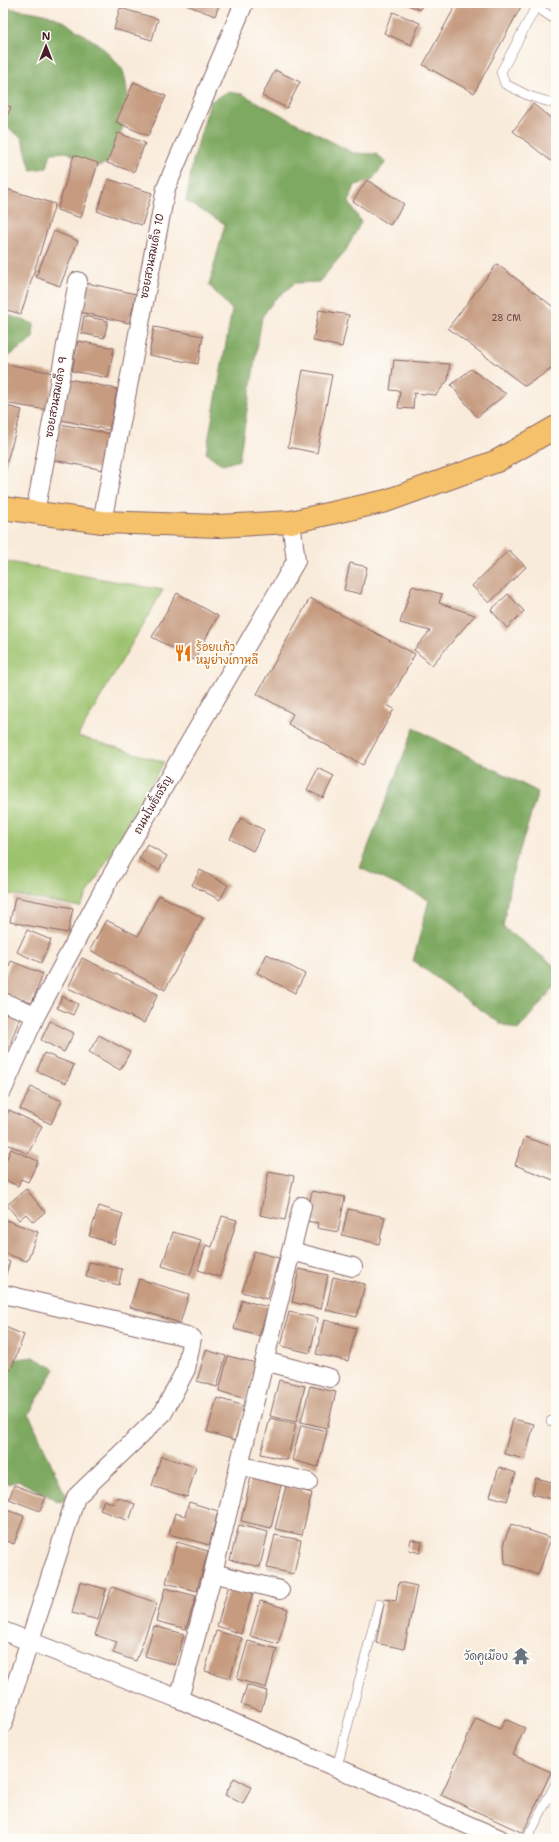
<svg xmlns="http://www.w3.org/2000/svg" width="559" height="1842" font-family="'Shantell Sans','Playpen Sans Thai',sans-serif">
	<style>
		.green { fill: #9dc36e; stroke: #74714c }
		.forest { fill: #7ea961; stroke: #646446 }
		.building { fill: #c69b80 }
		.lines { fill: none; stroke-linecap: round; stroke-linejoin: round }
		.service-casing { stroke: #876668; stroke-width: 10 }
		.minor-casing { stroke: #876668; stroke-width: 20 }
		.primary-casing { stroke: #876668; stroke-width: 24 }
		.service { stroke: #fff; stroke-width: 9 }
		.minor { stroke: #fff; stroke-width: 18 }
		.primary { stroke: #f5c16b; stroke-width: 22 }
		.labels { text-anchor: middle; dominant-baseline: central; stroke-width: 3.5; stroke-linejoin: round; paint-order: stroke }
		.number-label { font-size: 9px; fill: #693e40 }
		.street-label { font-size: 11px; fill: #4a1f2b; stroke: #fdfcf7 }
		.food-label { font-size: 11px; fill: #c56008; stroke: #fdfcf7; text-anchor: start }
		.worship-label { font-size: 11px; fill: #5b616d; stroke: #fdfcf7; text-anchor: end }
	</style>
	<rect width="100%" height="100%" fill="#fdfcf7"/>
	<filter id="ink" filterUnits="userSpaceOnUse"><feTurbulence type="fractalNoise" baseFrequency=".025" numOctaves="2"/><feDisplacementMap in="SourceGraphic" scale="8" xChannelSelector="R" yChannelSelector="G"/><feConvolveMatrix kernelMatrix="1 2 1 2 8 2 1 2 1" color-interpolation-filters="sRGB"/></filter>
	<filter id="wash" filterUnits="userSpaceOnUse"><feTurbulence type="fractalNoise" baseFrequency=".012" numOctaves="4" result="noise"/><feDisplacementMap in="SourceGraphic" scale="16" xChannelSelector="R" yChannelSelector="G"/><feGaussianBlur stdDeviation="0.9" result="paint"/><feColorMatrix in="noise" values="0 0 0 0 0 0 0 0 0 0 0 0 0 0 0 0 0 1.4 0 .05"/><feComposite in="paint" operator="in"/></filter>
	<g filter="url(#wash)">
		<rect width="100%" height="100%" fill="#f9ebda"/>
		<path class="green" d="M3 561 163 590 78 736 164 762 80 907 3 893Z"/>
		<path class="forest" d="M3 4 6 8C26 11 47 12 65 22 70 25 73 29 78 31 95 42 100 43 113 59 117 63 123 68 124 74 133 106 122 133 109 162L94 168 67 152 51 153 47 168 31 170 22 138 3 124Z
			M227 92 242 94 353 153 376 154 386 162 371 181 355 185 349 202 361 222 346 250 319 282 295 283 274 300 262 317 239 460 223 465 206 453 232 310 209 285 225 224 186 201 193 161 210 102Z
			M3 313 34 324 33 338 3 361Z
			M414 728 538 792 511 878 503 927 556 967V985L518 1030 501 1024 413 961 429 900 360 868Z
			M33 1357 55 1369 29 1414 67 1499 60 1502 19 1481 3 1485V1361Z"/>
		<g id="blocks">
			<path class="building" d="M181 3H220L215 16Z
				M404 3H423L420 10Z
				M457 3H523L474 93 423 65Z
				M120 8 158 19 152 40 114 29Z
				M393 12 420 23 411 45 384 33Z
				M275 70 300 82 287 108 262 96Z
				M134 82 166 96 148 136 116 122Z
				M3 104 11 107 3 126Z
				M533 104 556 122V165L513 131Z
				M118 133 145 143 134 172 107 163Z
				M74 155 98 163 81 218 57 210Z
				M108 179 152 193 142 225 97 211Z
				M367 180 404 204 390 225 353 201Z
				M3 188 55 204 21 314 3 309Z
				M54 231 78 241 60 286 36 277Z
				M497 264 556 309V366L525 386 448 328Z
				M87 283 136 294 129 323 80 312Z
				M319 310 349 315 342 347 313 341Z
				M84 316 108 321 104 338 81 333Z
				M154 327 203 336 198 364 149 355Z
				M78 341 114 348 108 378 72 371Z
				M394 360 450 364 448 380 436 395 414 393 413 409 398 408 400 391 390 390Z
				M6 364 54 373 48 410 3 403V380Z
				M471 369 506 394 477 417 451 385Z
				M303 370 332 375 317 453 288 447Z
				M69 379 117 389 109 430 61 420Z
				M3 405 22 410 5 468 3 467Z
				M61 424 111 434 104 470 54 460Z
				M509 550 526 567 489 603 472 586Z
				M350 563 367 567 361 594 344 590Z
				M412 586 442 594 439 603 475 615 432 665 414 650 430 631 400 623Z
				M177 593 218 616 194 660 152 637Z
				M508 594 524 611 507 628 491 610Z
				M310 598 415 654 387 705 394 709 363 765 288 724 293 714 257 694Z
				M318 768 334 776 323 798 307 790Z
				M241 818 264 830 253 851 230 839Z
				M147 844 167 856 159 870 139 859Z
				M200 870 228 885 220 900 192 885Z
				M159 895 203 918 165 990 90 950 106 920 138 936Z
				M15 897 73 908 68 933 10 922Z
				M27 930 51 940 41 963 17 952Z
				M267 954 305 974 295 993 257 973Z
				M82 958 158 994 144 1023 68 988Z
				M11 961 43 974 31 1005 3 994V980Z
				M62 996 78 1004 73 1015 57 1008Z
				M3 1009 21 1015 3 1063Z
				M50 1021 74 1033 64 1052 41 1040Z
				M99 1035 130 1052 120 1070 89 1052Z
				M44 1053 74 1065 66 1083 37 1071Z
				M31 1087 62 1101 51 1124 20 1109Z
				M9 1110 42 1126 28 1154 3 1142V1123Z
				M525 1137 556 1148V1181L515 1165Z
				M11 1149 38 1161 28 1182 21 1179 18 1186 3 1179V1167Z
				M269 1171 294 1176 285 1220 260 1215Z
				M26 1189 45 1212 33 1222 26 1214 19 1220 7 1205Z
				M312 1191 345 1197 338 1232 317 1228 318 1223 306 1221Z
				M99 1206 123 1214 114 1244 89 1236Z
				M348 1209 385 1217 379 1244 342 1235Z
				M222 1216 237 1220 220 1277 198 1270 206 1245 212 1247Z
				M3 1219 38 1232 27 1261 3 1253Z
				M173 1232 201 1240 190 1275 162 1266Z
				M254 1251 279 1258 267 1299 242 1292Z
				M3 1259 10 1262 3 1282Z
				M89 1262 122 1269 119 1285 86 1277Z
				M299 1269 328 1275 321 1309 292 1302Z
				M333 1277 365 1284 357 1317 326 1310Z
				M139 1279 189 1294 180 1323 130 1307Z
				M242 1300 268 1307 259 1336 234 1329Z
				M289 1312 318 1318 310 1353 281 1346Z
				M324 1320 356 1328 348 1361 316 1354Z
				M3 1326 24 1335 11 1370 3 1367Z
				M206 1350 226 1356 217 1387 197 1381Z
				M228 1356 256 1363 246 1399 219 1391Z
				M279 1380 305 1386 296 1422 270 1416Z
				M310 1386 336 1392 327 1428 301 1422Z
				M217 1398 245 1406 235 1440 207 1432Z
				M270 1418 296 1424 287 1460 261 1454Z
				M513 1419 534 1424 525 1459 504 1454Z
				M301 1425 327 1431 318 1467 292 1460Z
				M161 1456 196 1467 187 1497 152 1486Z
				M499 1467 516 1473 507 1501 490 1496Z
				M251 1477 281 1485 271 1528 241 1521Z
				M536 1478 556 1483V1500L532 1494Z
				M14 1485 46 1497 40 1511 9 1499Z
				M286 1486 312 1493 302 1535 275 1529Z
				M117 1497 135 1504 129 1521 100 1510 104 1500 114 1504Z
				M189 1502 218 1511 209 1545 169 1534 175 1513 185 1516Z
				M4 1509 24 1516 14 1544 3 1540Z
				M511 1524 551 1538 538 1575 505 1563 504 1542Z
				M239 1525 268 1532 260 1567 230 1560Z
				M275 1535 301 1540 294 1574 267 1568Z
				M411 1539 422 1542 420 1553 409 1550Z
				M177 1542 208 1551 197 1591 166 1583Z
				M80 1582 106 1589 98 1620 72 1613Z
				M399 1582 417 1586 404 1649 376 1643 385 1599 396 1601Z
				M229 1585 253 1592 241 1634 217 1626Z
				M112 1587 157 1603 136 1661 113 1653 117 1642 95 1635Z
				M165 1588 196 1596 186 1629 156 1621Z
				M260 1601 288 1609 278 1644 250 1636Z
				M154 1626 184 1634 175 1665 145 1656Z
				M216 1631 242 1638 230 1678 205 1671Z
				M248 1641 277 1649 266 1688 237 1679Z
				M247 1685 267 1691 261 1711 241 1704Z
				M476 1718 500 1729 505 1719 525 1728 513 1755 551 1772 523 1833 441 1795Z
				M234 1778 251 1787 243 1804 225 1795Z"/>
		</g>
	</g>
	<g filter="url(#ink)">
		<use href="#blocks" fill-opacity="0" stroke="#876668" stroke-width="1"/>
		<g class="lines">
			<g class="service-casing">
				<path id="service" d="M538 3 501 72 505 84 529 96 556 104
					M536 7 556 20
					M551 1421 556 1422
					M337 1767 379 1604
					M527 1839 556 1783"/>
			</g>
			<g class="minor-casing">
				<path id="minor" d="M35 513 78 281
					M102 522 166 188 244 3
					M3 1002 36 1015
					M3 1089 36 1015 106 885 296 561 291 522
					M291 1251 353 1267
					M3 1294 192 1338 186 1369 163 1413 76 1497 3 1724
					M264 1361 330 1378
					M239 1465 308 1482
					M213 1573 280 1590
					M3 1631 179 1699 500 1839
					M179 1699 213 1573 302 1206"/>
			</g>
			<g class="primary-casing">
				<path id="primary" d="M3 508 102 522 218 526 291 522 386 501 497 461 556 427"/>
			</g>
			<use href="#service" class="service"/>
			<use href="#minor" class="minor"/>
			<use href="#primary" class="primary"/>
		</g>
	</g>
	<defs>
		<g id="restaurant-bare" transform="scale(1.38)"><path d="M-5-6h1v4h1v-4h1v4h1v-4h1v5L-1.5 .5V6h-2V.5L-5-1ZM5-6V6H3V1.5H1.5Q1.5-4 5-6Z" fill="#e8710a" stroke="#fdfcf7" stroke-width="2.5" paint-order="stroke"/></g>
		<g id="temple-bare" transform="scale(1.38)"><path d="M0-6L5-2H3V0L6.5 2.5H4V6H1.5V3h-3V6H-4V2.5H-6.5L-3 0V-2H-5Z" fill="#6b7280" stroke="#fdfcf7" stroke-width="2.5" paint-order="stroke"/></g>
	</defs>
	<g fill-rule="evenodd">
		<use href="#restaurant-bare" x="183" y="653"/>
		<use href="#temple-bare" x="521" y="1656"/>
	</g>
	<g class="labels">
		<g class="number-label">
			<text x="506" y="318">28 CM</text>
		</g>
		<g class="street-label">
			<text transform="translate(152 256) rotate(-79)">ซอยสวนสมเด็จ 10</text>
			<text transform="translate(56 397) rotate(-80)">ซอยสวนสมเด็จ 9</text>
			<text transform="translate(153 805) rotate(-60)">ถนนโพธิ์เจริญ</text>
		</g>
		<g class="food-label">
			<text x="196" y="647">ร้อยแก้ว<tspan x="196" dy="13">หมูย่างเกาหลี</tspan></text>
		</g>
		<g class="worship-label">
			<text x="508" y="1656">วัดคูเมือง</text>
		</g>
	</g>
	<rect width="559" height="1842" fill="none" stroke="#fdfcf7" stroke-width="16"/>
	<g transform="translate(46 46)" stroke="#fdfcf7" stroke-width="3" paint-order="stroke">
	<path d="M0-3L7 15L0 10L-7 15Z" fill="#4a1f2b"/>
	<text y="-6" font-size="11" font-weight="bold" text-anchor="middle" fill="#4a1f2b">N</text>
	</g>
</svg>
